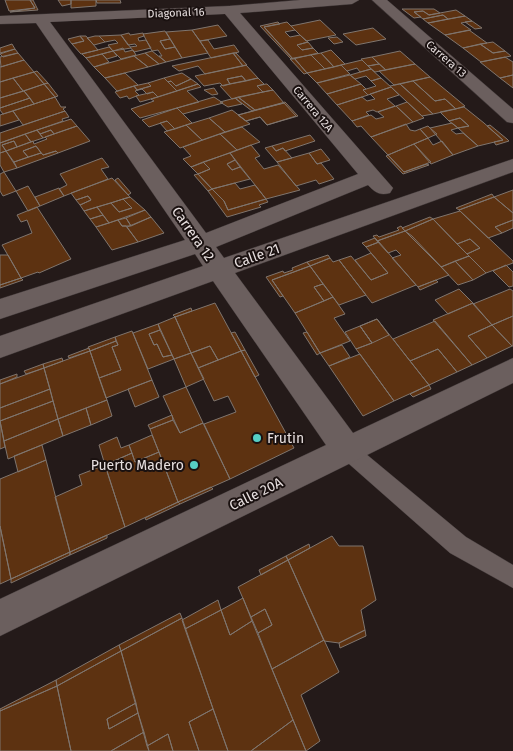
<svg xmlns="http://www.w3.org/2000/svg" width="513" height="751" font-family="'Fira Sans',sans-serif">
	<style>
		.building { fill: #5d3211; stroke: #7f756e }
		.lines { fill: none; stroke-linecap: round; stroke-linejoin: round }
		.lane-casing { stroke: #3d3535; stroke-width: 1 }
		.street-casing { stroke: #3d3535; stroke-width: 1 }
		.lane { fill: #6b5f5e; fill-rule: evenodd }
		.street { fill: #6b5f5e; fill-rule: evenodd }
		.poi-dot { fill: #56cec4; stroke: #1a1110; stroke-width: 2 }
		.labels { text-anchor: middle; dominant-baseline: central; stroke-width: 4; stroke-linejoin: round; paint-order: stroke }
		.far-street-label { font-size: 11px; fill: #e7dfdf; stroke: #1a1110 }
		.street-label { font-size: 14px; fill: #e7dfdf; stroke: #1a1110 }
		.poi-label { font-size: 14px; fill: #e7dfdf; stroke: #1a1110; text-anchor: start }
	</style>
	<rect width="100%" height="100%" fill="#241a19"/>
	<path class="building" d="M5 0H30L35 8 9 11Z
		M30 0H33L38 10 10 12 35 8Z
		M58 0H71V4L62 6Z
		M71 0H96V6L71 8Z
		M96 0H120L121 3H97Z
		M402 9H434L440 13 429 15 423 11 414 12 421 17 414 18Z
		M456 10 465 16 448 19 443 15 423 19 414 12 423 11 429 15Z
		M443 15 448 19 428 23 423 19Z
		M465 16 472 21 461 23 471 30 445 35 428 23Z
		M320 20 336 35 306 41 291 26Z
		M472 21 482 28 475 29 465 22Z
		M278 22 280 24 264 27 293 59H291L260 26Z
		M287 22 295 30 285 32 290 37 300 35 308 42 297 45 302 50 313 48 318 53 293 59 264 27Z
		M218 25 227 36 200 41 192 30Z
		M373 28 386 39 356 45 343 34Z
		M192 30 208 53 182 58 166 32Z
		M469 30 487 43 463 48 445 35Z
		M165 31 170 39 160 41 165 49 175 47 182 58 166 62 159 56H162L158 50 152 51 143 34Z
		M129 33 130 35 143 33 144 36 138 38 139 41 146 40 151 48 134 52 130 47 137 46 135 44 128 45 121 35Z
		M121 35 131 48 113 51 108 45 118 43 115 40 105 42 99 36Z
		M80 36 84 41 72 44 68 39Z
		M80 36H86L98 50 81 54 72 44 84 41Z
		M95 36H99L105 42 94 45 87 38Z
		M337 37 343 42 334 44 328 38Z
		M170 39 175 47 165 49 160 41Z
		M208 40 214 49 234 45 239 52 211 58 200 41Z
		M308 42 313 48 302 50 297 45Z
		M493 42 505 51 493 53 480 44Z
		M12 44 15 49 0 53V48Z
		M480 44 493 53 505 51 511 56 481 62 463 48Z
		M109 47 113 51 86 58 82 54Z
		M123 48 125 52 133 50 136 55 121 59 113 51Z
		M15 49 18 53 3 57 0 54Z
		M331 50 345 64 334 67 321 53Z
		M113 51 117 56 107 59 102 54Z
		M152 51 166 62 159 64 145 53Z
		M400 51 415 64 386 70 372 57Z
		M18 53 24 60 1 67 0 57Z
		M145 53 159 64 148 67 134 56Z
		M233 53 243 66 205 74 198 66 179 71 172 66Z
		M233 53H236L247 65 243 66Z
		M321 53 334 67 325 69 311 55Z
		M102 54 109 62 94 67 86 58Z
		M311 55 325 69 307 73 294 58Z
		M134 56 148 67 105 78 94 67Z
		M372 57 379 64 368 66 361 59Z
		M505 57 513 62V75L500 78 480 62Z
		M294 58 307 73 304 74 290 59Z
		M24 60 34 72 0 82V67Z
		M362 60 371 69 360 72 357 68 347 71 341 65Z
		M379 64 386 70 375 72 368 66Z
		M415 64 430 77 394 85 379 71Z
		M246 65 258 78 246 81 242 76 227 79 230 84 223 86 220 83 204 86 195 76Z
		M341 65 350 74 317 83 307 73Z
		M371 69 381 78 371 81 366 76 355 79 350 75Z
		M37 71 48 83 44 84 34 72Z
		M34 72 44 84 23 91 13 78Z
		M125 73 138 85 117 91 105 78Z
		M182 73 191 79 176 86 171 81 168 82 164 78Z
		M350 75 361 84 327 94 317 83Z
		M513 75V88L500 78Z
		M242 76 246 81 230 84 227 79Z
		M430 77 465 106 456 109 445 99 435 101 413 81Z
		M13 78 23 91 0 98V82Z
		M164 78 177 91 158 97 153 92 147 94 142 89 135 91 139 95 129 99 127 96 120 98 115 92 134 86 137 90 151 86 148 83Z
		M258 78 264 84 257 86 263 92 232 99 220 86Z
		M381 78 391 87 368 95 363 90 376 86 371 81Z
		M191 79 198 84 177 91 168 82 171 81 176 86Z
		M413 81 435 101 445 99 456 109 433 114 400 84Z
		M48 83 58 96 55 97 44 84Z
		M148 83 151 86 137 90 134 86Z
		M44 84 55 97 34 104 24 91Z
		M198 84 201 87 187 91 199 102 140 118 131 109 154 101 151 99Z
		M266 84H267L273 90 263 92 257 86Z
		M361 84 366 89 363 90 368 95 337 105 327 94Z
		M400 84 433 114 422 116 390 86Z
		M391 87 399 95 387 99 395 106 377 112 373 110 366 112 369 115 352 121 337 105 362 97 367 101 375 99 370 94Z
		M214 88 218 94 212 95 204 90Z
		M273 90 284 103 255 110 238 97Z
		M24 91 30 98 0 108V98Z
		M153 92 158 97 140 102 136 96Z
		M55 97 61 107H66L63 109 65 111 23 125 13 111Z
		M214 97 223 103 183 114 177 108Z
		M238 97 255 110 252 111 235 98Z
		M30 98 34 104 3 114 0 110V108Z
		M235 98 242 104 228 107 220 102Z
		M285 102 298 116 267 125 260 117 246 121 238 115Z
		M407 102 422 116 424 118 413 122 396 106Z
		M284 103 296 116 267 125 260 117 246 121 238 115Z
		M396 106 413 122 371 137 361 126 357 127 352 121 371 115 376 119 384 117 378 112Z
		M464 107 484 123 503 140 478 146 458 128 469 126 460 118 449 121 440 112Z
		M177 108 192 123 175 129 167 121 149 127 142 120Z
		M232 110 250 124 225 132 209 118Z
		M13 111 19 120 0 126V115Z
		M65 111 69 117 62 119 63 121 0 143V133Z
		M209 118 225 132 202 140 186 125Z
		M460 118 469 126 458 128 449 121Z
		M71 119 77 126 54 134 51 130 40 134 37 130Z
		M167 121 175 129 167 131 160 123Z
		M452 123 458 128 451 130 456 134 463 133 478 146 453 155 430 128Z
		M406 124 410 130 415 131 420 129 428 138 388 155 371 137Z
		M186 125 202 140 180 148 164 132Z
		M490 125 507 139 509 141 496 145 494 142 503 140 487 126Z
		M77 126 90 141 58 153 56 151 43 155 36 146 23 151 28 157 14 162 6 151 33 141 34 144 47 139 45 137Z
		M428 126 430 128 437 134 428 138 420 129Z
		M242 127 260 142 237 150 220 134Z
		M37 130 43 138 31 142 25 134Z
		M51 130 54 134 43 138 40 134Z
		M25 134 31 142 17 147 14 141 2 145 6 151 0 153V143Z
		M220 134 237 150 191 167 183 159 191 156 183 147Z
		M310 135 315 141 285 151 283 148 276 151 272 146Z
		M428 138 433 145 442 141 453 155 431 164 414 144Z
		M14 141 17 147 6 151 2 145Z
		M414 144 431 162 404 172 388 155Z
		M251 145 260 156 255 158 264 169 278 165 300 190 266 199 230 153Z
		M36 146 41 153 28 157 23 151Z
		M272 146 276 151 283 148 292 158 277 162 265 148Z
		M321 149 330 160 317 164 309 153Z
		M6 151 17 168 4 172 0 165V153Z
		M56 151 58 153 17 168 14 162 41 153 43 155Z
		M230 153 235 160 227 164 232 170 240 167 250 179 212 189 198 174 210 169 203 162Z
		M309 153 317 164 321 163 334 179 319 184 316 180 296 186 277 162Z
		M388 155 404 172 427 164 429 165 403 174 386 156Z
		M102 158 109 167 101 169 108 179 64 196 59 189 67 185 60 174Z
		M235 160 240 167 232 170 227 164Z
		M203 162 210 169 198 174 191 167Z
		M4 172 16 191 3 196 0 191V174Z
		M198 174 212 189 208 191 194 175Z
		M112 178 130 197 84 211 80 205 91 200 88 196 76 200 71 193Z
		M118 178 131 193 128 195 115 180Z
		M235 183 240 189 255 185 266 199 228 210 224 201 212 189Z
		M28 186 40 206 28 211 16 191Z
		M59 188 64 196 40 206 35 197Z
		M212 189 224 201 228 210 266 199 268 202 259 205 261 207 227 217 208 191Z
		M513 190V213L494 197Z
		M492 194 494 197 459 210 456 208Z
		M88 196 91 200 80 205 76 200Z
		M130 197 145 210 109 223 97 207 111 203 119 212 132 208 123 199Z
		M494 197 513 213V220L495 227 502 233 488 238 459 210Z
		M123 199 132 208 119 212 111 203Z
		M37 207 71 259 39 273 38 272 21 278 2 245 32 233 27 220 21 222 17 215Z
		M97 207 103 215 90 219 84 211Z
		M145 210 151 217 131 226 126 218Z
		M460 211 513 261V263L486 273 467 254 480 248 470 239 457 244 433 219Z
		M103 215 109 223 96 227 90 219Z
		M151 217 164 233 138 242 127 227Z
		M430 217 433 219 405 231 402 228Z
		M126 218 131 226H122L118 220Z
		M433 219 467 254 469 256 441 267 405 231Z
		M118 220 122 226H126L138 242 112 250 96 227Z
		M513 220V228L502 233 495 227Z
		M401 226 405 231 377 241 373 236 377 235 379 237 399 230 397 228Z
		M405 231 412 236 449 275 418 287 392 258 401 255 396 250 388 253 377 241Z
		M375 238 379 242 366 247 362 243Z
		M470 239 480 248 467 254 457 244Z
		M379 242 416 285 372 303 339 260 351 256 371 280 388 273 366 247Z
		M371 253 388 273 371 280 355 260Z
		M0 255H8L21 278 0 285Z
		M328 255 330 258 310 266 307 262Z
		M469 256 486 273 473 280 455 261Z
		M330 258 333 262 339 260 366 295 339 305 310 266Z
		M455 261 473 280 458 285 441 267Z
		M307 262 310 266 272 280 283 296 280 297 266 277 283 271 284 273 293 270 292 268Z
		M506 265 513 272V286L509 287 493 271Z
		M310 266 323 284 314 287 324 301 295 313 272 280Z
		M21 278 23 280 0 288V285Z
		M436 280 438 282 420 290 418 287Z
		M323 284 333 297 324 301 314 287Z
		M459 289 473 303 448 314 435 300Z
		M510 289 513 291V316L492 325 473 304Z
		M333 297 345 314 334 318 350 341 320 353 295 313Z
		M215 303 241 351 218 360 210 346 191 353 175 317Z
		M473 303 492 325 468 336 487 358 472 365 433 320Z
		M191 308 192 311 175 317 173 315Z
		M513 316V346H512L492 325Z
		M175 317 191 353 174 359 158 324Z
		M377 319 389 335 372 343 360 326Z
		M377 319 429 385 394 401 356 349 372 343 360 326Z
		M435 321 472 365 457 372 438 349 410 361 393 339Z
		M158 324 160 330 149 334 154 345 157 344 163 357 172 355 174 359 148 369 133 333Z
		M492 325 512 346 487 358 468 336Z
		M360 326 372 343 356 349 345 332Z
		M160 330 172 355 163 357 157 344 154 345 149 334Z
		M132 331 152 380 106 398 99 378 121 370 112 347 118 345 115 337Z
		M235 332 245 350 241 351 231 333Z
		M307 332 320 353 317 355 303 333Z
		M115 337 116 341 90 351 88 347Z
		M116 341 118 345 112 347 121 370 99 378 90 351Z
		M342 345 350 357 329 366 320 353Z
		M210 346 218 360 198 368 191 353Z
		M89 348 90 351 69 358 68 356Z
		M438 349 457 372 429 385 410 361Z
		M245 350 259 375 255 377 241 351Z
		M90 351 107 400 58 419 44 368Z
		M241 351 294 448 230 479 204 424 236 412 228 396 214 401 198 368Z
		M191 353 204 379 186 387 174 359Z
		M360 354 394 401 363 416 329 366Z
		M62 358 63 361 44 368 43 364Z
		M43 364 44 368 26 374 24 371Z
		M44 368 50 389 0 408V384Z
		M17 374V377L0 384V380Z
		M152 380 159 397 135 407 128 389Z
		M429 385 431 389 413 397 410 394Z
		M186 387 203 423 180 433 163 396Z
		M50 389 53 401 0 421V408Z
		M107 400 112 416 91 425 86 408Z
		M53 401 58 419 4 441 0 421Z
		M86 408 91 425 63 436 58 419Z
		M172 415 173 420 150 429 148 425Z
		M58 419 63 436 8 459 4 441Z
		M173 420 180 433 203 423 230 479 178 502 150 429Z
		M0 421 5 447 0 449Z
		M152 435 159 452 135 462 129 445Z
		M117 437 121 448 129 445 132 453 105 465 99 445Z
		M42 445 46 460 18 472 14 456Z
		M159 452 178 502 125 527 105 465 132 453 135 462Z
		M46 460 70 552 11 579 0 526V479Z
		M105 465 125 527 70 552 55 497 82 485 79 475Z
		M211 487 213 489 180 504 178 502Z
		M178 502 180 504 146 520 145 518Z
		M0 526 11 579 0 584Z
		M107 535V538L70 555V552Z
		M332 536 339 546H363L376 600 361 610 365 630 339 643 324 641 288 560Z
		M309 544 310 548 288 560 286 556Z
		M70 552V555L11 583V579Z
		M286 556 288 560 261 575 259 570Z
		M288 560 324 640 272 669 258 633 272 625 265 609 251 617 238 587Z
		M243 598 252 621 230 635 221 610Z
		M218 600 221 610 185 629 182 620Z
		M265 609 272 625 258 633 251 617Z
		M221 610 230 635 252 621 293 720 251 751H228L185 629Z
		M180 613 182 618 121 651 119 645Z
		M182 618 213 709 189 722 199 751H173L168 734 147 746 121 651Z
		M365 630 366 636 340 648 339 643Z
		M324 640 339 672 301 695 320 741 306 751 272 669Z
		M119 645 121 651 57 686 56 680Z
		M121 651 136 703 107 719 109 729 138 713 144 732 111 751H71L57 686Z
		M56 680 57 686 0 711V709Z
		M57 686 71 751H0V711Z
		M136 703 138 713 109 729 107 719Z
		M213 709 228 751H199L189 722Z
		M293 720 306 751H251Z
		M144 732 149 751H111Z
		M168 734 173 751H149L147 746Z"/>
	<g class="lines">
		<g class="lane-casing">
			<path id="lane" d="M347 441 354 444 466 537 513 565V588L450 553 340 456 337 450 340 444Z"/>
		</g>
		<g class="street-casing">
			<path id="street" d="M300 0H359L352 4 240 13 393 188 390 193C379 196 375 192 368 185L216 247 224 258 513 159V172L235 273 353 433 513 358V383L0 636V599L326 445 213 281 0 358V336L203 266 195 254 0 319V299L185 240 36 23 0 24V16L229 6ZM225 14 358 174 206 233 50 22Z
				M372 0H387L513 109V123L507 122Z"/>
		</g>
		<use href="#lane" class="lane"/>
		<use href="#street" class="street"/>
	</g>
	<g class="poi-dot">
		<circle cx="257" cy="438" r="5"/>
		<circle cx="194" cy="465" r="5"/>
	</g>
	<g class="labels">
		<g class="far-street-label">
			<text transform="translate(176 13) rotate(-2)">Diagonal 16</text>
			<text transform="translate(446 59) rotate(41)">Carrera 13</text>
			<text transform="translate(313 109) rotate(50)">Carrera 12A</text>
		</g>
		<g class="street-label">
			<text transform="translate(193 234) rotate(55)">Carrera 12</text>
			<text transform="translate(257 256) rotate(-20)">Calle 21</text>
			<text transform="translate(256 494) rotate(-26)">Calle 20A</text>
		</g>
		<g class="poi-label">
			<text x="267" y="438">Frutin</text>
			<text x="184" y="465" text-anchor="end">Puerto Madero</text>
		</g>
	</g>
</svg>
